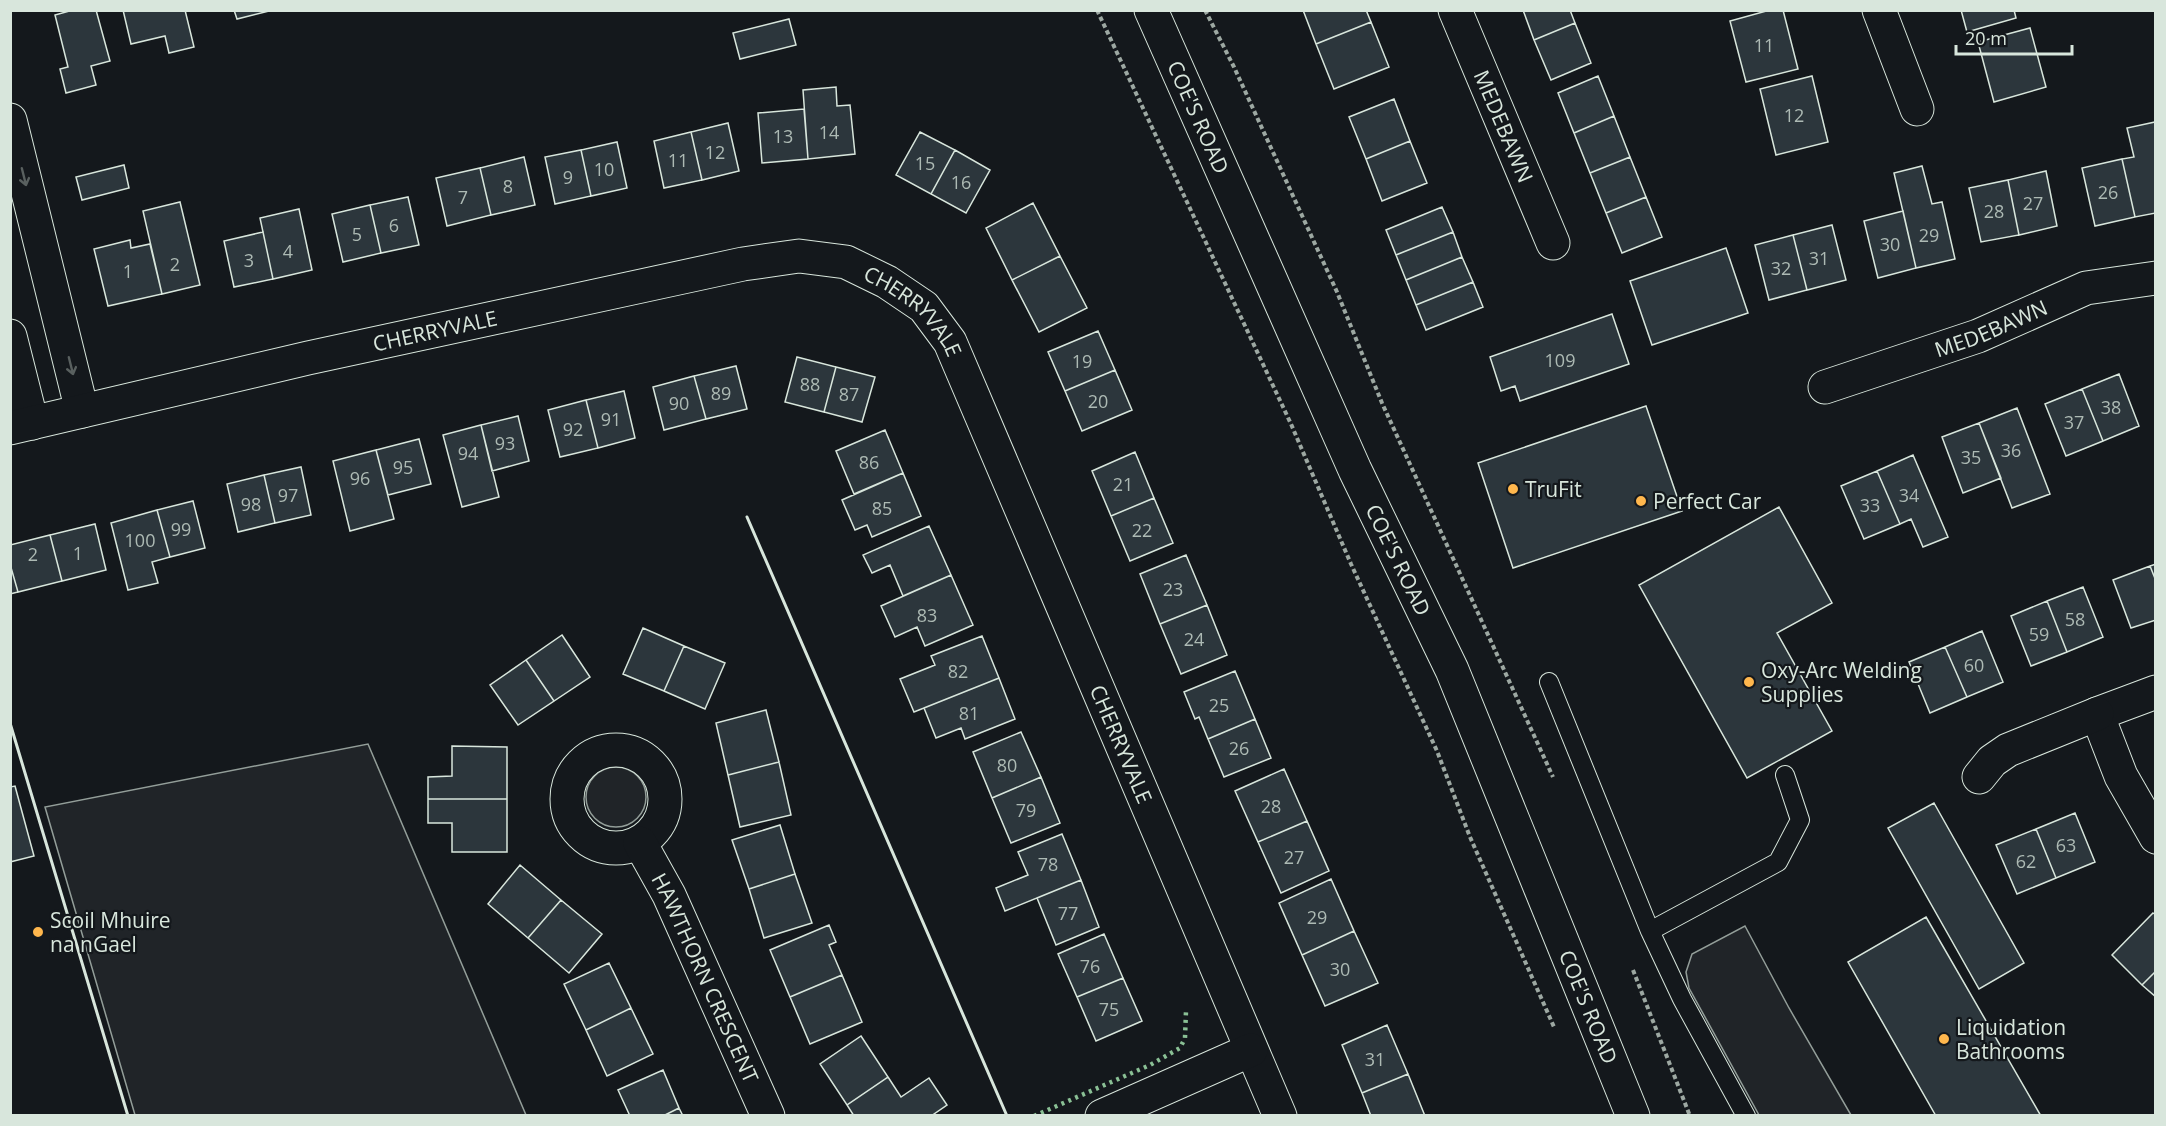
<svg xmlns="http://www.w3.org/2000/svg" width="2166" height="1126" font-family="'Open Sans',sans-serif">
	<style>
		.green { fill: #202428; stroke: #939e99; stroke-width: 1.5 }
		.building { fill: #2c363c; stroke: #d8e6dc; stroke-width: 1.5 }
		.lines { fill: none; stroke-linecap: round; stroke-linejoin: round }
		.service-casing { stroke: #d8e6dc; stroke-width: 20 }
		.minor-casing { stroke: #d8e6dc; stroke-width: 35 }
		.primary-casing { stroke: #d8e6dc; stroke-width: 35 }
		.path { stroke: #9da8a2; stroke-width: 4; stroke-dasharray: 4.5 3; stroke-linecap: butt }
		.service { stroke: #14181c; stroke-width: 18 }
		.minor { stroke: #14181c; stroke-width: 33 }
		.primary { stroke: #14181c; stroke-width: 33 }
		.hedge { stroke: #8ac095; stroke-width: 4.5; stroke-dasharray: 3 4.5; stroke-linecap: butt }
		.wall { stroke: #d8e6dc; stroke-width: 3 }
		.oneway { stroke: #59605f }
		.poi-dot { fill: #ffb74d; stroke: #14181c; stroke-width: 2 }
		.labels { text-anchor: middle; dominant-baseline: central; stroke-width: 4.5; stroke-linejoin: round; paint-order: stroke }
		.number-label { font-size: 18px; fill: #adbab4 }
		.street-label { font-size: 21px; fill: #d8e6dc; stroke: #14181c }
		.poi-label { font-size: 21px; fill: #d8e6dc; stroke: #14181c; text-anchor: start }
	</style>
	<rect width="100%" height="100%" fill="#14181c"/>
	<path class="green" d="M368 744 526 1115H135L45 807Z
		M586 797a30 30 0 1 1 60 0a30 30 0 1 1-60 0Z
		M1745 926 1789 1008 1851 1115H1759L1689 988 1686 972 1692 954Z"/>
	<path class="building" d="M73 10H96L110 61 91 66 96 85 66 93 60 69 68 67 55 15Z
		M123 10H185L194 47 169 53 165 36 131 44Z
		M234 10H273L237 19Z
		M1303 10H1366L1371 22 1316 44Z
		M1523 10H1570L1575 23 1534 40Z
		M1770 10H1783L1798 69 1746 82 1730 21Z
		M1961 10H2014L2016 18 1967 32Z
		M789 19 796 45 740 59 733 33Z
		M1371 22 1389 67 1334 89 1316 44Z
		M1575 23 1591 63 1551 80 1534 40Z
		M2030 28 2046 87 1994 102 1978 42Z
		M1598 76 1614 116 1574 133 1558 93Z
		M1812 76 1828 142 1776 155 1760 89Z
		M836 87 837 106 850 105 855 154 808 159 803 90Z
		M1394 99 1410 141 1366 159 1349 117Z
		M804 109 808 159 762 163 758 113Z
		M1614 116 1630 157 1590 173 1574 133Z
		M2155 122 2156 213 2135 217 2122 159 2134 157 2127 128Z
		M728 123 739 171 702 180 691 132Z
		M691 132 702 180 664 188 654 141Z
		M920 132 955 150 931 194 896 175Z
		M1410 141 1427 183 1382 201 1366 159Z
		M617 142 627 188 591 196 581 150Z
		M581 150 591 196 555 204 545 157Z
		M955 150 990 170 966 213 931 194Z
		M524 157 535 205 491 215 480 168Z
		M1630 157 1646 197 1606 213 1590 173Z
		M2122 159 2135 217 2095 226 2082 168Z
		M124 165 129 188 82 200 76 177Z
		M1922 166 1932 204 1942 202 1955 259 1916 268 1894 173Z
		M480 168 491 215 447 226 436 178Z
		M2046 171 2057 226 2019 235 2008 180Z
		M2008 180 2019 235 1981 242 1969 188Z
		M408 197 419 245 381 253 370 205Z
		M1646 197 1662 237 1622 253 1606 213Z
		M180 202 200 285 162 294 143 211Z
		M1033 203 1060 256 1012 280 986 228Z
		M370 205 381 253 343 262 332 214Z
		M1442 207 1453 232 1396 255 1386 230Z
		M299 209 312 270 273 279 260 218Z
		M1903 211 1916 268 1878 278 1864 221Z
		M1832 225 1846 280 1807 290 1793 235Z
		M263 232 273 279 234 287 224 241Z
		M1453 232 1462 257 1406 280 1396 255Z
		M1793 235 1807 290 1769 300 1755 245Z
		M130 240 131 248 150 244 162 294 108 306 94 249Z
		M1726 248 1748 313 1652 345 1630 281Z
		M1060 256 1087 308 1039 332 1012 280Z
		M1462 257 1473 282 1416 305 1406 280Z
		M1473 282 1483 307 1426 330 1416 305Z
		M1612 314 1629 364 1520 401 1515 386 1501 391 1490 357Z
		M1098 331 1115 370 1065 391 1048 352Z
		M797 357 836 367 824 412 785 402Z
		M736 366 747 409 706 419 694 376Z
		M836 367 875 377 862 422 824 412Z
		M1115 370 1132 410 1082 431 1065 391Z
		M2119 374 2139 426 2103 441 2082 389Z
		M694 376 706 419 664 430 653 387Z
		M2082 389 2103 441 2066 456 2045 404Z
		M624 391 635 438 598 448 586 400Z
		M586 400 598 448 560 457 548 410Z
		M1646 406 1682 511 1513 568 1478 463Z
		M2017 408 2050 494 2012 508 1979 423Z
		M518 416 529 461 492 471 481 425Z
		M1979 423 2001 478 1963 493 1942 437Z
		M481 425 499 497 462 507 443 435Z
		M885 430 903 473 854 494 836 451Z
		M419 439 431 484 388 495 376 450Z
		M376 450 394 519 350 531 333 461Z
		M1135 452 1154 498 1111 516 1092 471Z
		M1913 455 1948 537 1923 547 1911 519 1900 524 1877 471Z
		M301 467 311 515 275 523 264 475Z
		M1877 471 1900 524 1864 539 1841 486Z
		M903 473 921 516 872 537 867 525 855 530 842 500Z
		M264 475 275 523 238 532 227 484Z
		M1154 498 1173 543 1130 561 1111 516Z
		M193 501 205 548 170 557 157 510Z
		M1779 507 1832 603 1777 633 1832 731 1747 778 1639 585Z
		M157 510 170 557 152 562 158 583 128 590 111 523Z
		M95 524 106 570 62 581 50 535Z
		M929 526 951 575 903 596 890 565 872 573 863 555Z
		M50 535 62 581 18 592 10 564V545Z
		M1186 555 1207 605 1160 624 1140 574Z
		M10 564 18 592 10 594Z
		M2156 564V581L2150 566Z
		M2150 566 2156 581V620L2131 628 2113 580Z
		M951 575 973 625 925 646 917 627 895 637 881 606Z
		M2083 587 2103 637 2067 652 2047 601Z
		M2047 601 2067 652 2031 666 2011 616Z
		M1207 605 1227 655 1181 674 1160 624Z
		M643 628 684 646 664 691 623 674Z
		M1982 631 2003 682 1967 697 1945 647Z
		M562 635 590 677 554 701 526 660Z
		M982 636 999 678 914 712 900 679 935 665 931 656Z
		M684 646 725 663 705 709 664 691Z
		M1945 647 1967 697 1930 713 1909 662Z
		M526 660 554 701 518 725 490 685Z
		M1235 671 1255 719 1208 739 1199 717 1195 719 1184 692Z
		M999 678 1015 719 965 739 961 728 936 738 924 708Z
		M766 710 779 762 728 775 716 723Z
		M1255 719 1271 758 1224 777 1208 739Z
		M1021 732 1041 777 992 798 973 752Z
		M452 746 507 747V799H428V777L452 776Z
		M779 762 791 815 740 827 728 775Z
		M1284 769 1307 821 1258 842 1235 791Z
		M1041 777 1060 823 1011 843 992 798Z
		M15 786 34 856 10 862V787Z
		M428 799H507V852H452V823H428Z
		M1934 803 2024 963 1979 989 1888 828Z
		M2075 813 2095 862 2056 878 2036 829Z
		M1307 821 1329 871 1281 893 1258 842Z
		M780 825 795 874 749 889 732 840Z
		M2036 829 2056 878 2017 894 1996 845Z
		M1062 834 1081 880 1005 911 996 888 1028 875 1018 852Z
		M520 865 561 900 528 938 488 904Z
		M795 874 812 923 764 938 749 889Z
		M1331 879 1354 931 1302 955 1279 903Z
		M1081 880 1099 927 1056 945 1037 898Z
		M561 900 602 934 569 973 528 938Z
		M2153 913 2156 915V971L2142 985 2112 955Z
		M1926 917 2041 1116H1936L1848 962Z
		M829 925 836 942 829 945 842 975 790 997 770 950Z
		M1354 931 1378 983 1325 1006 1302 955Z
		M1104 934 1123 978 1077 997 1058 954Z
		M609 963 631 1008 586 1030 564 984Z
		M2156 971V997L2142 985Z
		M842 975 862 1022 810 1044 790 997Z
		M1123 978 1142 1021 1096 1041 1077 997Z
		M631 1008 653 1054 607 1076 586 1030Z
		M1387 1025 1408 1074 1362 1093 1342 1045Z
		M861 1036 888 1077 847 1105 820 1064Z
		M663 1070 679 1108 663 1116H630L618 1090Z
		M1408 1074 1425 1116H1371L1362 1093Z
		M888 1077 901 1097 929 1078 947 1105 931 1116H854L847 1105Z
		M679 1108 683 1116H663Z"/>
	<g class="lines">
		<g class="service-casing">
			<path id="service" d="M1549 682 1650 931 1682 999 1746 1116
				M1650 931 1778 862 1800 820 1785 775"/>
		</g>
		<g class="minor-casing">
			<g id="minor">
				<path id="s1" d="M1455 10 1553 243"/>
				<path d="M1879 10 1917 109"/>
				<path d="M10 120 82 411"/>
				<path d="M10 336 32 423"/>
				<path id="s2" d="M1825 387 1978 336 2086 288 2156 278"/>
				<path id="s3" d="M10 428 308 358 743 264 799 256 846 262 887 282 924 307 950 342 1280 1116"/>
				<path d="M2156 692 2097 714 2121 776 2156 837"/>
				<circle cx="616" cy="799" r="49"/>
				<path d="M1979 777 1992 761 2008 750 2097 714"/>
				<path id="s4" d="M640 843 669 895 768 1116"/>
				<path d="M1102 1116 1251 1050"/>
			</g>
		</g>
		<g class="primary-casing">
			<g id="primary">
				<path id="s5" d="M1151 10 1355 470 1452 670 1633 1116"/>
			</g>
		</g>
		<path class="path" d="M1097 10 1291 424 1351 564 1437 751 1470 837 1554 1027
			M1205 10 1234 67 1337 292 1382 403 1553 777
			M1633 970 1690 1116"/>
		<use href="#service" class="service"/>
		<use href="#minor" class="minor"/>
		<use href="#primary" class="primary"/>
		<path class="hedge" d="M1034 1116 1150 1065 1180 1048 1185 1038 1186 1011"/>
		<path class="wall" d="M747 517 1007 1116
			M10 723 128 1116"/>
	</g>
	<defs><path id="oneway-shaft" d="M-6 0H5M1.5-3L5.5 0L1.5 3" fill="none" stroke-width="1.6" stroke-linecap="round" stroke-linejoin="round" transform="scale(1.5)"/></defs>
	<g class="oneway">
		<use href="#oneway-shaft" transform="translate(24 177) rotate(76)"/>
		<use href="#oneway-shaft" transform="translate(71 366) rotate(76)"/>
	</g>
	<g class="poi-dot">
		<circle cx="1513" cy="489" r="6"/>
		<circle cx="1641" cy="501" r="6"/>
		<circle cx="1749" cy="682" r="6"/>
		<circle cx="38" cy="932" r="6"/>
		<circle cx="1944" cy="1039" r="6"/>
	</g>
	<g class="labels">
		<g class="number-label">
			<text x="1764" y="45">11</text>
			<text x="1794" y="115">12</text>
			<text x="829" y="132">14</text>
			<text x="783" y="136">13</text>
			<text x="715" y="152">12</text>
			<text x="678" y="160">11</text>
			<text x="925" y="163">15</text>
			<text x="604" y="169">10</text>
			<text x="568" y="177">9</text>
			<text x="961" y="182">16</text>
			<text x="508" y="186">8</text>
			<text x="2108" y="192">26</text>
			<text x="463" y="197">7</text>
			<text x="2033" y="203">27</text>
			<text x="1994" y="211">28</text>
			<text x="394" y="225">6</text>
			<text x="357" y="234">5</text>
			<text x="1929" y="235">29</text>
			<text x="1890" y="244">30</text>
			<text x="288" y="251">4</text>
			<text x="1819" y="258">31</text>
			<text x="249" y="260">3</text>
			<text x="175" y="264">2</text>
			<text x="1781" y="268">32</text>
			<text x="128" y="271">1</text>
			<text x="1560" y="360">109</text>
			<text x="1082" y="361">19</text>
			<text x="810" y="384">88</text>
			<text x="721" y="393">89</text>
			<text x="849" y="394">87</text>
			<text x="1098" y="401">20</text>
			<text x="679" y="403">90</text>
			<text x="2111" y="407">38</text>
			<text x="611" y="419">91</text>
			<text x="2074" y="422">37</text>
			<text x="573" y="429">92</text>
			<text x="505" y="443">93</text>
			<text x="2011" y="450">36</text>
			<text x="468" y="453">94</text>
			<text x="1971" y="457">35</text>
			<text x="869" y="462">86</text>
			<text x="403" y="467">95</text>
			<text x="360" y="478">96</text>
			<text x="1123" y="484">21</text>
			<text x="288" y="495">97</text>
			<text x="1909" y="495">34</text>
			<text x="251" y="504">98</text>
			<text x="1870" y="505">33</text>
			<text x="882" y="508">85</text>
			<text x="181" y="529">99</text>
			<text x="1142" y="530">22</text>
			<text x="140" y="540">100</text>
			<text x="78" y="553">1</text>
			<text x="33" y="554">2</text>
			<text x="1173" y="589">23</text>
			<text x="927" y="615">83</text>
			<text x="2075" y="619">58</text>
			<text x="2039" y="634">59</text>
			<text x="1194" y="639">24</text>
			<text x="1974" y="665">60</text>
			<text x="958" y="671">82</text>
			<text x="1219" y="705">25</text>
			<text x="969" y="713">81</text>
			<text x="1239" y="748">26</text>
			<text x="1007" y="765">80</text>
			<text x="1271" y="806">28</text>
			<text x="1026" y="810">79</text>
			<text x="2066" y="845">63</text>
			<text x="1294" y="857">27</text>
			<text x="2026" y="861">62</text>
			<text x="1048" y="864">78</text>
			<text x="1068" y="913">77</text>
			<text x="1317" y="917">29</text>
			<text x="1090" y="966">76</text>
			<text x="1340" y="969">30</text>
			<text x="1109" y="1009">75</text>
			<text x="1375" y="1059">31</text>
		</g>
		<g class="street-label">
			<text stroke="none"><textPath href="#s5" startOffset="117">COE'S ROAD</textPath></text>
			<text stroke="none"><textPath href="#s1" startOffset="126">MEDEBAWN</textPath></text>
			<text stroke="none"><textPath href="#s3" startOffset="940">CHERRYVALE</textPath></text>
			<text stroke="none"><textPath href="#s2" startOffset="176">MEDEBAWN</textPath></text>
			<text stroke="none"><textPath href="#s3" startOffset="436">CHERRYVALE</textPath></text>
			<text stroke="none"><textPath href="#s5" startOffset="603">COE'S ROAD</textPath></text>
			<text stroke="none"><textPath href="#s3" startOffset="1426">CHERRYVALE</textPath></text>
			<text stroke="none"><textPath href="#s4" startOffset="150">HAWTHORN CRESCENT</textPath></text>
			<text stroke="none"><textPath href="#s5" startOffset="1089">COE'S ROAD</textPath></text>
		</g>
		<g class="poi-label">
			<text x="1525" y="489">TruFit</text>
			<text x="1653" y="501">Perfect Car</text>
			<text x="1761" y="670">Oxy-Arc Welding<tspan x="1761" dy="24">Supplies</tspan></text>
			<text x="50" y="920">Scoil Mhuire<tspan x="50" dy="24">na nGael</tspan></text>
			<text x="1956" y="1027">Liquidation<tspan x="1956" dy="24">Bathrooms</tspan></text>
		</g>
	</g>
	<rect width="2166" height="1126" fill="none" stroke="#d8e6dc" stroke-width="24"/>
	<path d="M1956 45v9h116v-9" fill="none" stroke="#d8e6dc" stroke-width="3"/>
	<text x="1965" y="45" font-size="18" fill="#d8e6dc" stroke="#14181c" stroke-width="4.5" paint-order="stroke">20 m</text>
</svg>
